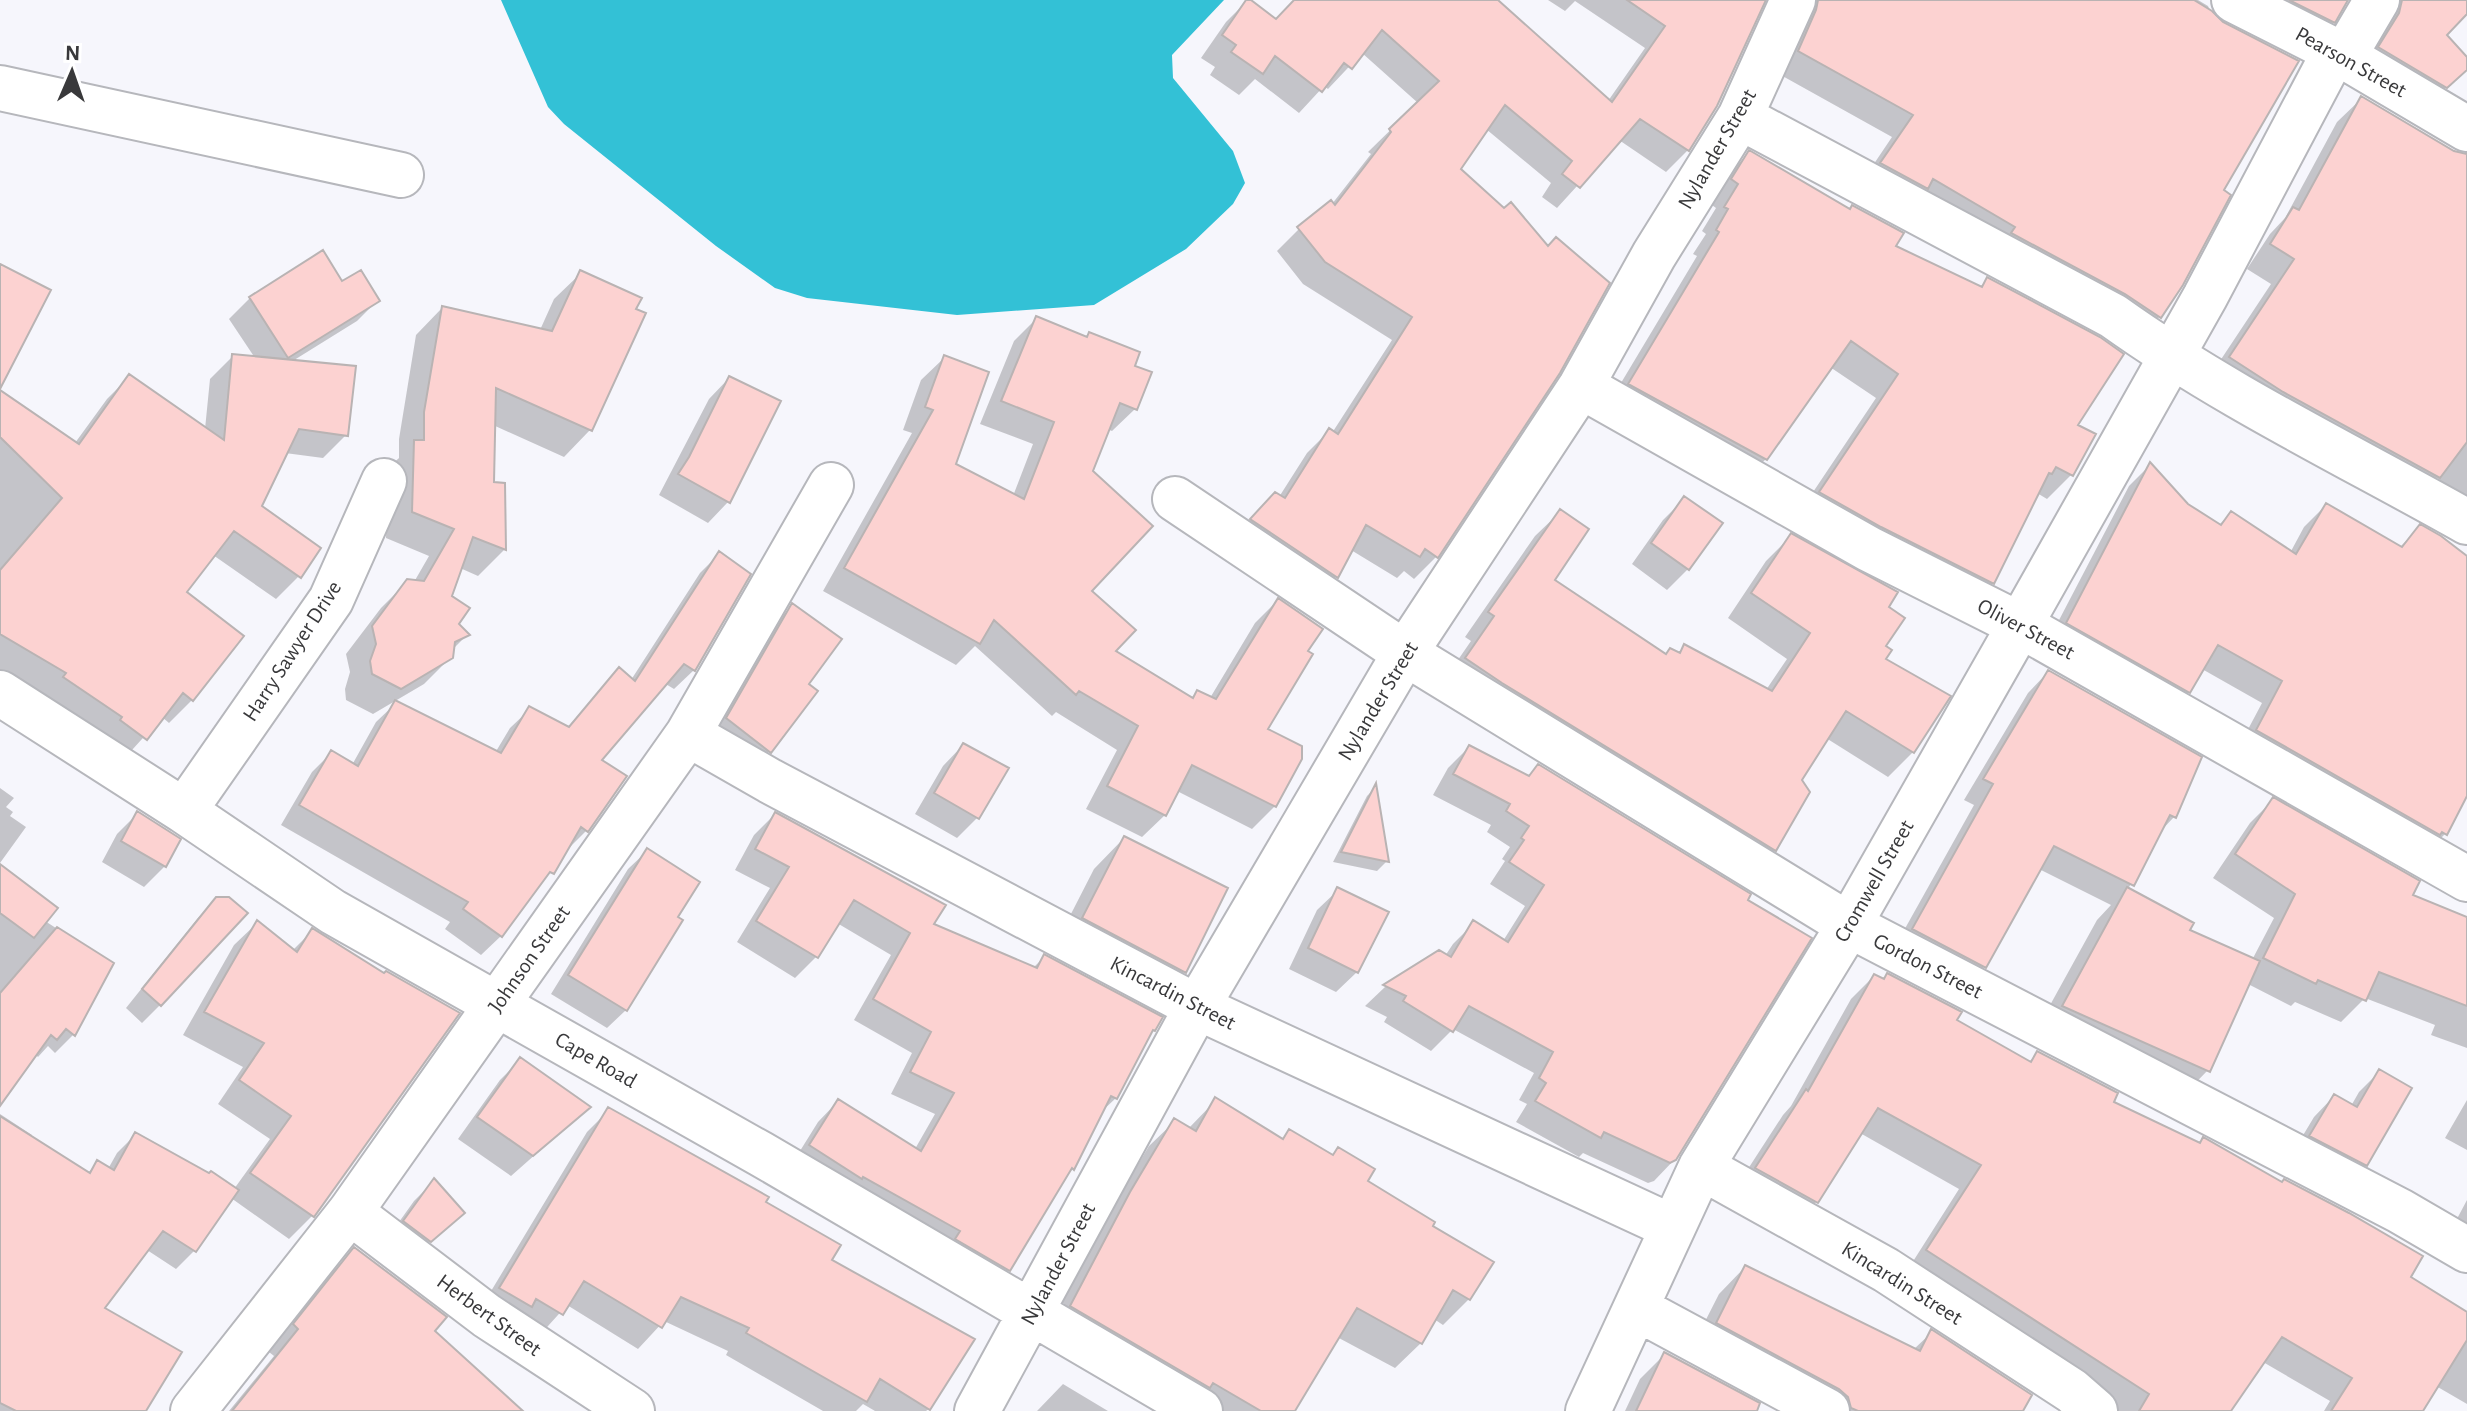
<svg xmlns="http://www.w3.org/2000/svg" width="2467" height="1411" font-family="'Alegreya Sans',sans-serif">
	<style>
		.water { fill: #33c1d6 }
		.shadow { fill: #0003 }
		.building { fill: #fcd2d1; stroke: #b9b3b3; stroke-width: 2 }
		.lines { fill: none; stroke-linecap: round; stroke-linejoin: round }
		.minor-casing { stroke: #b6b7bc; stroke-width: 48 }
		.minor { stroke: #fff; stroke-width: 44 }
		.labels { text-anchor: middle; dominant-baseline: central; stroke-width: 7; stroke-linejoin: round; paint-order: stroke }
		.street-label { font-size: 22px; fill: #39393b; stroke: #fff }
	</style>
	<rect width="100%" height="100%" fill="#f6f6fc"/>
	<path class="water" d="M501 0H1224L1172 55 1173 78 1233 151 1245 183 1233 204 1186 249 1094 305 957 315 807 298 775 288 716 246 564 124 548 107Z"/>
	<path class="shadow" d="M1248 0 1275 21 1296 0H1495L1608 101 1645 48 1575 1 1565 11 1548 0H1763L1688 150 1666 172 1619 140 1557 208 1542 197 1551 183 1486 129 1459 169 1558 372 1436 557 1414 579 1404 571 1397 578 1351 550 1336 577 1314 599 1230 542 1253 517 1279 497 1307 453 1329 431 1332 433 1392 340 1303 284 1277 251 1299 229 1332 204 1371 154 1368 152 1418 103 1362 53 1328 89 1324 86 1299 113 1255 79 1239 95 1210 75 1215 67 1201 58 1226 22Z
		M1782 0H2198L2208 6 2212 15 2222 191 2181 284 2159 317 2137 339 1859 186 1892 137 1777 73Z
		M2270 0H2346L2333 22 2315 39Z
		M2376 0H2459L2467 7V11L2444 35 2467 60V67L2428 104 2362 66Z
		M2362 98 2454 152 2467 155V500L2437 478 2414 501 2206 382 2271 284 2247 269 2270 234 2285 218 2337 122Z
		M1749 153 1894 247 1979 288 1988 280 2071 475 2047 499 2037 493 1993 583 1969 606 1797 516 1876 398 1830 367 1766 459 1742 482 1606 408 1697 256 1693 254 1706 234 1702 231 1716 208 1709 203 1725 177Z
		M581 273 634 310 643 314 590 430 564 457 493 425 492 483 503 485 504 550 478 576 460 568 450 597 456 624 467 635 452 650 451 657 424 684 373 714 346 700 345 689 350 672 346 654 381 608 408 581 414 582 429 556 386 538 388 468 399 458V439L416 335 442 308 540 330 554 299Z
		M342 284 378 300 357 321 291 362 346 435 323 458 285 453 259 507 299 576 276 599 213 555 185 592 242 637 192 700 169 723 162 717 122 761 44 697 0 670V392L75 443 107 399 130 376 205 429 210 379 233 356 255 358 229 319 250 298Z
		M1037 318 1132 367 1135 409 1112 431 1107 429 1091 471 1089 591 1113 652 1191 699 1198 692 1210 698 1255 623 1278 600 1305 652 1265 729 1275 806 1252 829 1177 791 1165 815 1142 837 1086 809 1117 750 1056 712 1052 716 975 646 956 665 823 591 912 433 903 430 921 380 944 358 954 465 1013 496 1033 444 980 424 1014 341Z
		M729 378 778 402 728 502 708 523 659 495 709 399Z
		M2150 465 2187 505 2218 526 2231 513 2290 553 2304 527 2326 505 2399 548 2420 527 2467 558V791L2446 833 2424 855 2236 752 2262 703 2202 669 2189 692 2167 713 2046 645 2129 486Z
		M1684 499 1688 569 1667 590 1632 564 1663 520Z
		M1560 512 1552 580 1664 656 1670 650 1677 654 1684 647 1766 690 1787 659 1728 618 1766 561 1791 536 1886 608 1883 660 1913 752 1888 777 1826 738 1800 780 1775 850 1750 875 1442 683 1471 641 1465 637 1535 536Z
		M719 554 694 670 674 689 664 683 599 761 587 830 567 850 501 936 481 955 445 929 450 922 281 825 312 772 331 753 352 765 376 722 396 703 495 753 510 728 530 709 567 728 619 669 631 680 700 573Z
		M792 606 806 685 770 751 749 772 707 740 772 626Z
		M2048 672 2174 817 2159 833 2128 889 2187 931 2252 960 2274 918 2213 878 2250 823 2273 800 2411 896 2467 919V1048L2431 1035 2435 1025 2365 998 2341 1022 2295 1002 2291 1006 2248 984 2208 1070 2178 1101 2033 1036 2097 920 2111 905 2039 869 1984 967 1964 987 1893 950 1974 805 1964 800 2028 693Z
		M963 745 977 818 957 838 915 814 943 766Z
		M1469 747 1527 777 1538 766 1675 1159 1654 1181 1648 1183 1583 1153 1579 1157 1516 1122 1527 1104 1519 1100 1534 1073 1453 1029 1431 1051 1384 1022 1387 1017 1365 1006 1385 987 1439 953 1445 956 1453 944 1474 923 1503 941 1525 906 1490 884 1505 861 1502 859 1510 847 1487 832 1491 825 1433 795 1448 768Z
		M0 788 14 798 6 807 13 812 10 816 26 827 0 863Z
		M1375 788 1387 861 1377 871 1333 862 1367 796Z
		M138 813 165 866 144 887 102 862 117 834Z
		M775 814 931 925 1033 968 1044 957 1154 1030 1148 1036 1116 1098 1100 1113 1073 1169 1064 1177 1009 1270 988 1291 790 1167 818 1122 838 1101 915 1149 935 1114 891 1094 912 1053 854 1020 891 955 837 923 816 957 795 978 737 942 770 888 735 870 754 835Z
		M1124 838 1184 972 1154 1002 1053 949 1094 869Z
		M647 851 626 1010 607 1028 551 994 628 869Z
		M0 867 45 921 112 964 73 1035 55 1053 48 1046 38 1057 35 1054 0 1102Z
		M1338 890 1357 972 1336 992 1289 969 1317 910Z
		M217 899 160 1005 142 1023 126 1008 198 918Z
		M257 923 292 951 312 931 384 975 457 1013 312 1216 289 1239 231 1198 194 1251 176 1269 147 1250 102 1308 145 1411H0V1114L32 1135 30 1138 87 1174 97 1163 108 1169 117 1153 135 1135 234 1189 270 1139 218 1104 243 1067 183 1035 234 945Z
		M1874 976 2028 1063 2038 1053 2111 1103 2199 1144 2203 1140 2467 1315V1404L2436 1386 2417 1411H2324L2330 1401 2263 1362 2231 1411H2117L1905 1274 1959 1189 1860 1133 1816 1202 1793 1225 1733 1192 1783 1115 1791 1106 1851 999Z
		M520 1060 588 1108 511 1176 458 1139 500 1080Z
		M2380 1071 2366 1165 2345 1185 2290 1157 2314 1117 2334 1096 2351 1106 2359 1092Z
		M1216 1100 1281 1140 1289 1132 1332 1156 1338 1150 1365 1182 1430 1227 1469 1299 1443 1325 1434 1319 1421 1343 1395 1368 1337 1337 1293 1411H1192L1046 1332 1105 1220 1149 1146 1175 1121 1188 1129Z
		M2467 1100V1150L2445 1138Z
		M609 1110 763 1203 830 1261 929 1409 926 1411H875L863 1404 856 1411H823L726 1355 728 1351 664 1321 638 1349 567 1305 539 1336 479 1311 587 1132Z
		M434 1181 462 1213 409 1261 384 1243 414 1201Z
		M2467 1200V1240L2451 1230Z
		M355 1249 432 1331 520 1411H229L274 1356 269 1352 329 1275Z
		M1745 1267 1913 1350 1932 1332 2021 1411H1805L1691 1349 1719 1294Z
		M1665 1354 1754 1411H1625L1640 1379Z
		M1063 1384 1108 1411H1037Z"/>
	<path class="building" d="M1246 0H1251L1276 19 1294 0H1498L1612 102 1665 26 1627 0H1766L1717 106 1689 151 1640 119 1580 188 1562 174 1572 161 1505 105 1461 169 1504 208 1511 202 1548 246 1556 237 1610 283 1560 373 1438 558 1425 549 1420 557 1366 525 1338 578 1250 519 1275 492 1285 498 1329 428 1338 434 1412 317 1325 262 1297 227 1331 200 1335 205 1391 132 1389 129 1439 81 1382 30 1352 69 1344 63 1322 92 1275 56 1263 74 1231 52 1236 45 1222 35Z
		M1818 0H2194L2212 11 2223 22 2299 61 2224 190 2231 195 2183 285 2161 318 2125 294 2011 233 2015 227 1933 179 1928 189 1880 163 1913 115 1798 51 1816 10Z
		M2289 0H2348L2335 23Z
		M2402 0H2467V14L2447 35 2467 57V70L2447 88 2378 47 2399 13Z
		M2361 96 2454 151 2467 154V442L2440 478 2283 392 2229 357 2294 259 2270 244 2293 207 2299 210Z
		M1749 150 1850 209 1852 205 1904 233 1896 246 1982 287 1987 277 2100 337 2124 354 2078 425 2096 434 2073 476 2056 467 2052 474 2049 473 1994 584 1881 527 1819 492 1898 374 1851 341 1767 460 1628 384 1719 232 1716 230 1728 209 1724 207 1738 184 1731 179Z
		M323 250 342 281 361 270 380 301 288 358 249 297Z
		M0 264 51 290 0 389Z
		M580 270 642 298 636 309 646 313 592 431 496 388 494 482 505 483 506 550 473 537 452 596 470 608 459 624 470 635 455 642 453 658 401 689 372 674 370 661 376 644 372 626 407 579 424 581 454 529 412 512 414 440H424V412L442 306 552 331Z
		M1036 316 1087 337 1089 332 1140 352 1135 366 1152 372 1137 410 1120 403 1093 471 1153 526 1092 591 1136 630 1116 651 1193 698 1197 690 1216 699 1278 598 1323 629 1308 651 1313 654 1268 729 1302 746V759L1276 807 1192 765 1166 816 1107 786 1138 726 1079 691 1076 695 994 620 980 644 844 568 933 410 925 407 944 355 989 372 956 464 1024 499 1054 422 1001 401Z
		M232 354 356 366 348 436 299 429 262 506 321 548 301 578 234 531 187 592 244 636 193 701 183 693 147 740 120 720 122 717 63 677 66 673 0 634V570L62 498 0 437V390L79 444 129 374 224 440Z
		M729 376 781 401 730 503 678 474 689 457Z
		M2150 462 2188 504 2221 525 2231 511 2296 554 2326 503 2402 547 2420 524 2441 536 2467 556V796L2447 835 2442 832 2440 835 2256 730 2282 681 2218 645 2190 693 2066 623Z
		M1684 496 1723 523 1689 570 1651 543Z
		M1560 509 1589 529 1555 580 1666 654 1670 648 1680 653 1684 644 1772 691 1810 633 1751 593 1791 533 1898 592 1889 607 1905 618 1886 646 1892 650 1886 659 1951 696 1914 753 1846 711 1802 780 1810 792 1776 851 1502 683 1465 658 1494 616 1488 612Z
		M719 551 751 574 695 671 684 664 602 760 627 776 588 832 581 827 554 874 550 872 502 937 463 909 468 902 299 805 331 750 358 766 395 700 501 753 529 706 569 727 619 667 635 681Z
		M792 603 842 639 809 684 818 691 771 753 726 718Z
		M2048 670 2202 757 2176 818 2170 815 2134 886 2054 846 1986 968 1912 929 1993 784 1983 779Z
		M963 743 1009 768 979 819 934 793Z
		M1469 745 1529 776 1538 764 1751 894 1748 900 1812 938 1676 1160 1670 1163 1604 1132 1601 1138 1535 1101 1546 1083 1539 1078 1553 1052 1469 1006 1453 1032 1403 1001 1406 996 1383 985 1439 950 1451 957 1473 920 1508 942 1544 885 1509 862 1524 840 1521 838 1529 826 1506 811 1510 804 1453 774Z
		M1376 783 1389 862 1341 852Z
		M2273 797 2420 881 2413 895 2467 917V1006L2379 972 2366 1001 2318 980 2316 984 2263 958 2295 894 2235 854Z
		M137 811 181 839 166 867 121 841Z
		M775 812 946 905 934 924 1037 968 1044 954 1163 1017 1155 1031 1153 1030 1117 1099 1111 1096 1074 1170 1072 1168 1010 1271 955 1239 960 1231 863 1177 862 1179 809 1145 838 1099 921 1151 954 1093 910 1072 931 1032 873 999 910 933 854 900 818 958 756 921 789 867 755 849Z
		M1124 836 1228 888 1186 973 1082 918Z
		M647 848 700 882 678 917 683 920 627 1011 568 975Z
		M0 864 58 908 34 938 0 913Z
		M1337 887 1389 912 1358 973 1308 948Z
		M2127 887 2194 923 2190 930 2260 961 2210 1072 2062 1006Z
		M216 897H229L248 913 161 1006 142 989Z
		M257 920 297 952 312 928 384 973 386 971 460 1013 314 1217 250 1173 291 1116 239 1080 264 1043 204 1012Z
		M57 927 114 963 75 1036 66 1029 57 1040 51 1035 0 1106V993Z
		M1887 973 1962 1012 1957 1020 2031 1062 2037 1051 2118 1093 2114 1102 2200 1143 2203 1137 2282 1182 2284 1179 2349 1213 2423 1256 2411 1277 2467 1312V1340L2423 1411H2331L2352 1378 2282 1337 2231 1411H2139L2149 1394 1926 1250 1981 1165 1878 1108 1818 1203 1755 1168 1806 1089 1808 1091 1874 974 1884 979Z
		M520 1057 591 1107 533 1156 477 1117Z
		M2379 1069 2412 1088 2367 1166 2309 1136 2334 1094 2357 1107Z
		M1215 1097 1283 1139 1289 1129 1333 1155 1338 1147 1375 1169 1368 1181 1435 1222 1433 1226 1494 1262 1470 1300 1453 1290 1422 1344 1357 1308 1295 1411H1261L1213 1383 1210 1388 1070 1306 1130 1192 1174 1118 1196 1131Z
		M608 1107 769 1197 766 1202 841 1245 832 1260 975 1339 930 1410 880 1379 867 1402 746 1333 749 1328 681 1297 662 1328 584 1281 563 1315 536 1299 532 1307 499 1288Z
		M0 1116 90 1173 97 1160 114 1170 135 1132 209 1173 211 1171 239 1190 196 1252 163 1231 105 1308 182 1352 146 1411H16L0 1403Z
		M434 1178 465 1213 431 1242 403 1221Z
		M354 1247 447 1317 435 1331 523 1411H232L298 1329 293 1324Z
		M1745 1265 1920 1351 1931 1329 2032 1395 2023 1411H1858L1851 1408 1848 1397 1839 1389 1716 1323Z
		M1664 1352 1760 1403 1757 1411H1636Z"/>
	<g class="lines">
		<g class="minor-casing">
			<path id="minor" d="M2234 0 2335 51 2467 129
				M2344 56 2377 0
				M0 88 401 175
				M1740 117 2113 316C2225 396 2348 455 2467 522
				M1581 386 1869 549 2020 625 2467 879
				M1175 499 1405 653 1849 925 2400 1211 2467 1250
				M0 693 184 811 333 912 761 1154 1200 1411
				M688 734 770 781 1197 1007 1672 1227
				M184 811 331 600 384 481
				M1701 1167 1886 1270 2072 1391 2095 1411
				M350 1212 487 1316 632 1411
				M1636 1308 1827 1411
				M193 1411 350 1212 688 734 831 485
				M977 1411 1197 1007 1405 653 1581 386 1654 255 1740 117 1793 0
				M1588 1411 1701 1167 1849 925 2020 625 2205 297 2335 51"/>
		</g>
		<use href="#minor" class="minor"/>
	</g>
	<g class="labels">
		<g class="street-label">
			<text transform="translate(2351 62) rotate(29)">Pearson Street</text>
			<text transform="translate(1717 149) rotate(-60)">Nylander Street</text>
			<text transform="translate(2026 629) rotate(28)">Oliver Street</text>
			<text transform="translate(292 651) rotate(-57)">Harry Sawyer Drive</text>
			<text transform="translate(1378 701) rotate(-59)">Nylander Street</text>
			<text transform="translate(1874 881) rotate(-60)">Cromwell Street</text>
			<text transform="translate(529 959) rotate(-55)">Johnson Street</text>
			<text transform="translate(1928 966) rotate(27)">Gordon Street</text>
			<text transform="translate(1173 993) rotate(27)">Kincardin Street</text>
			<text transform="translate(596 1060) rotate(30)">Cape Road</text>
			<text transform="translate(1058 1264) rotate(-62)">Nylander Street</text>
			<text transform="translate(1902 1283) rotate(32)">Kincardin Street</text>
			<text transform="translate(489 1315) rotate(36)">Herbert Street</text>
		</g>
	</g>
	<g transform="translate(72 72) rotate(2)" stroke="#ffffff" stroke-width="6" paint-order="stroke">
	<path d="M0-6L14 30L0 20L-14 30Z" fill="#39393b"/>
	<text y="-12" font-size="22" font-weight="bold" text-anchor="middle" fill="#39393b">N</text>
	</g>
</svg>
